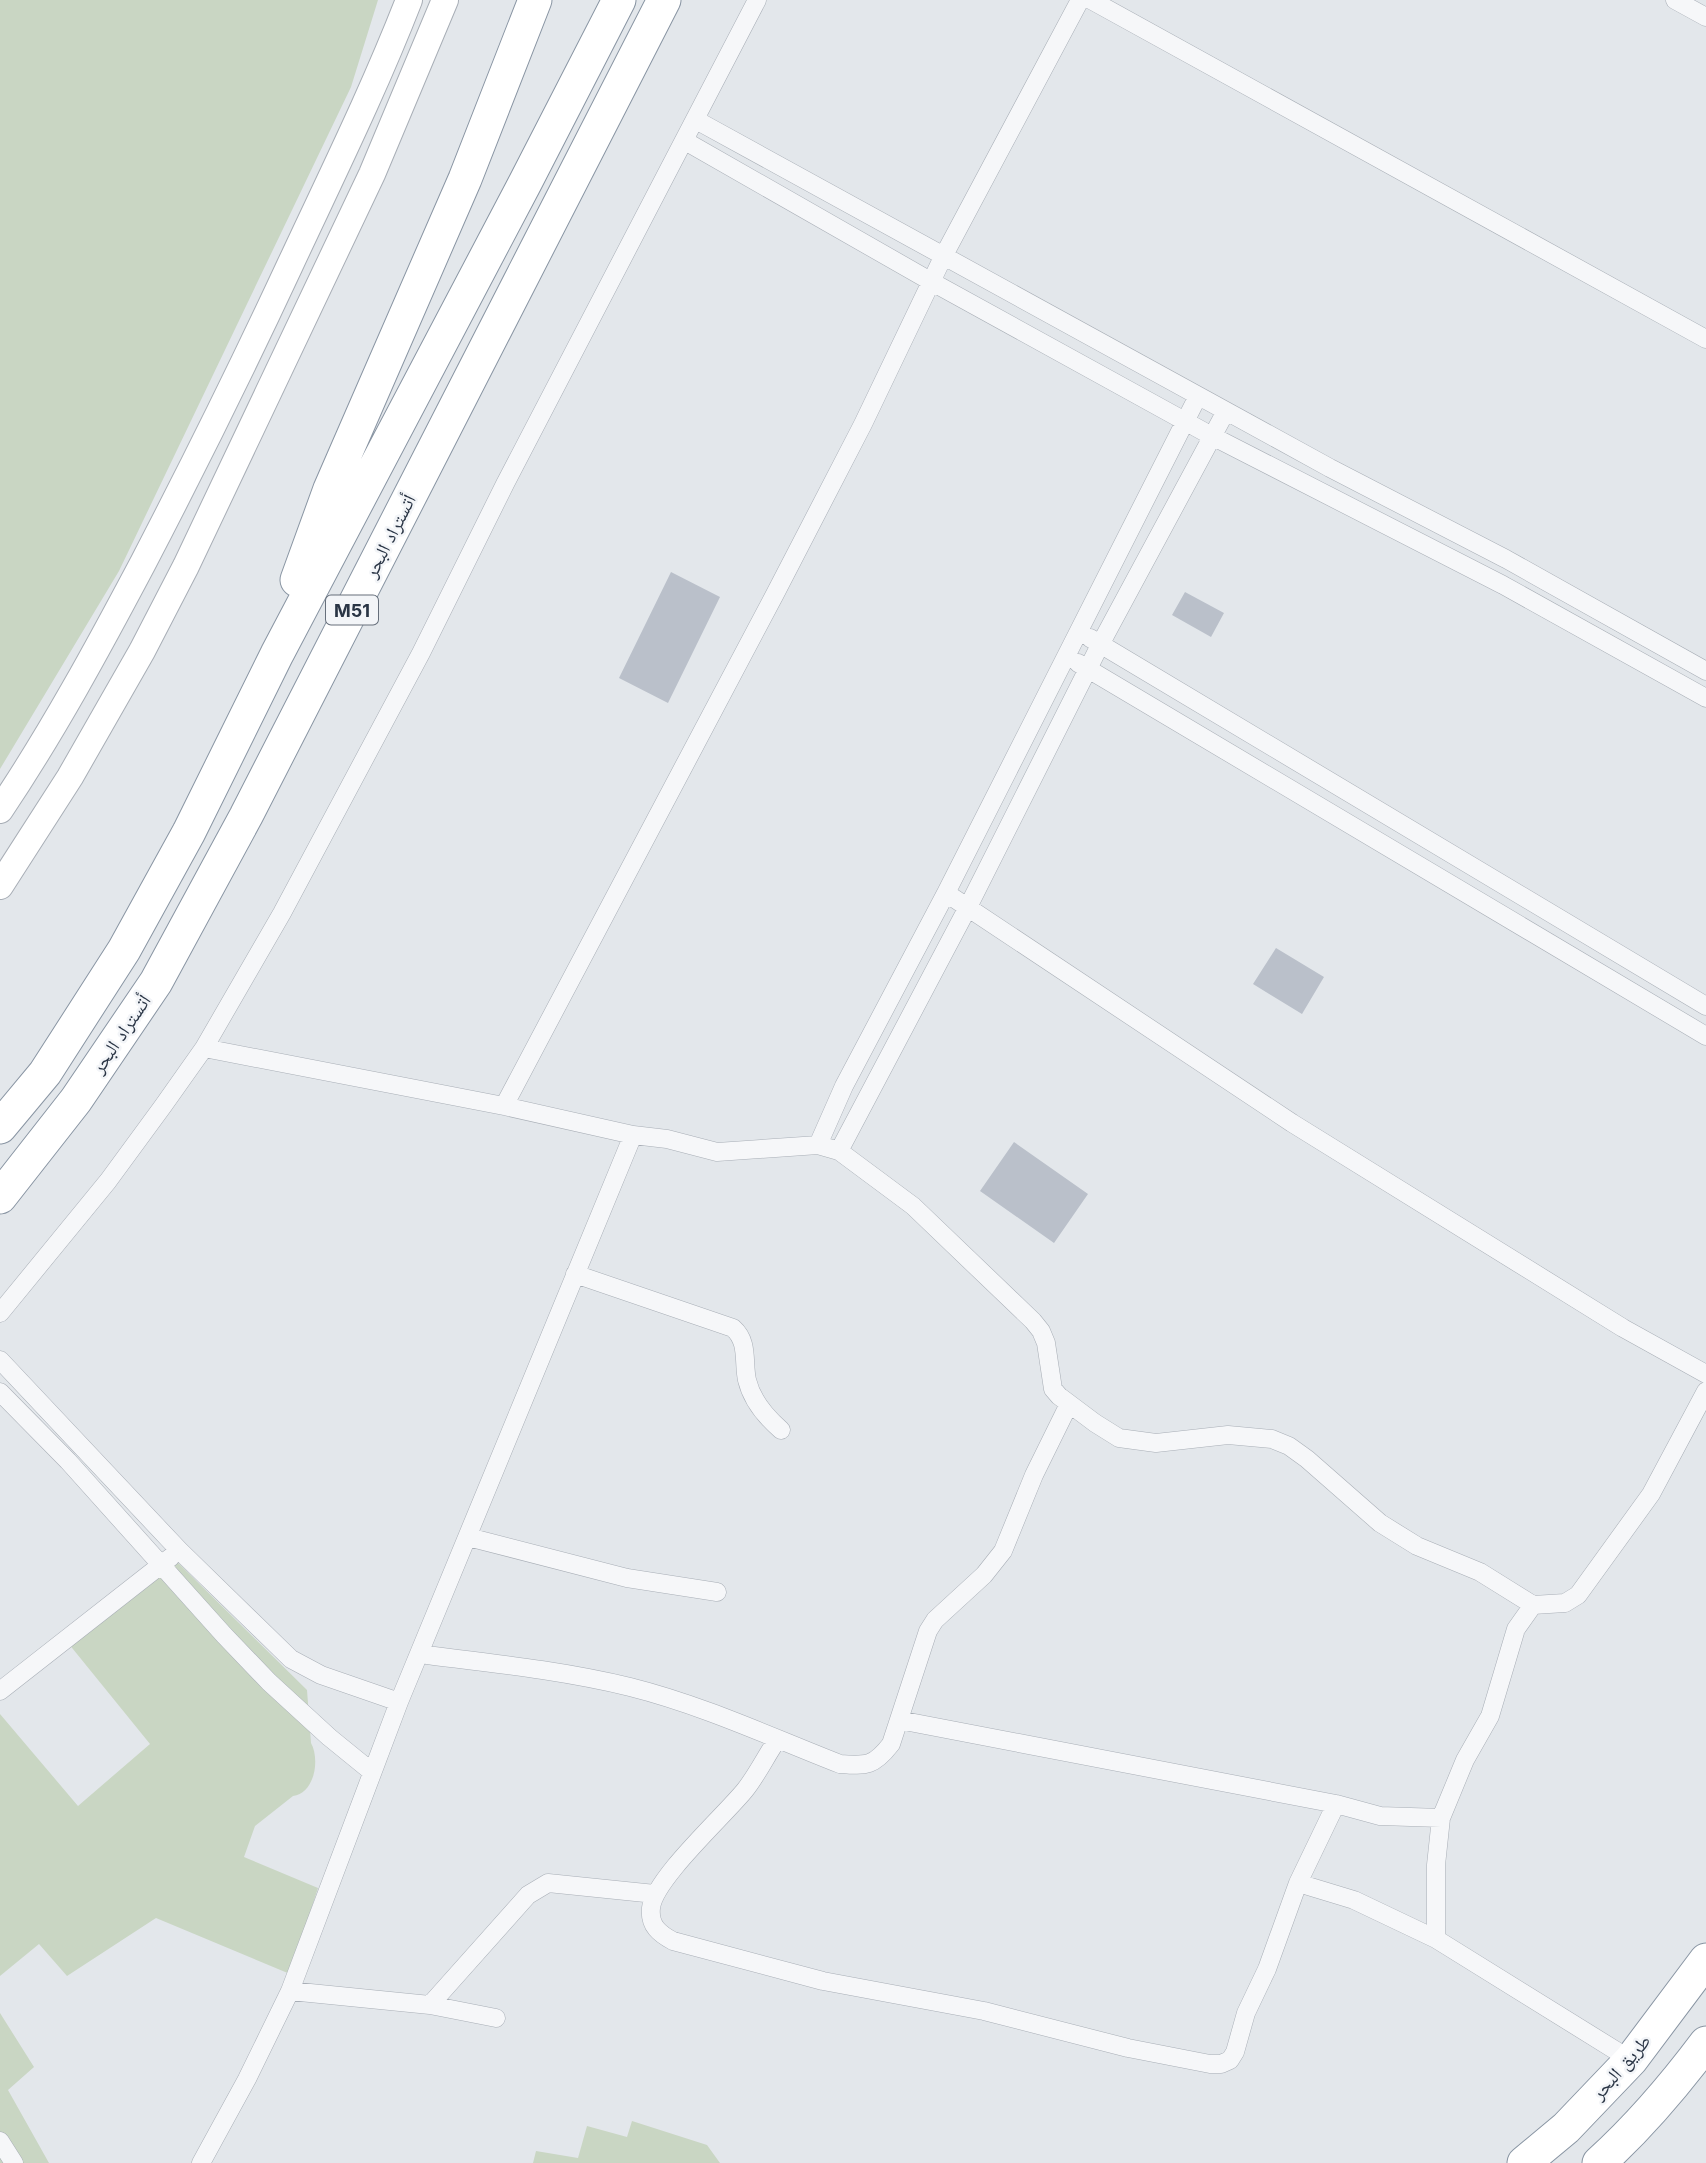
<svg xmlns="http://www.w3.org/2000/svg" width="1706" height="2163" font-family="Inter,'Noto Naskh Arabic',sans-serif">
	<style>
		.green { fill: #c9d6c3 }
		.building { fill: #bac0ca }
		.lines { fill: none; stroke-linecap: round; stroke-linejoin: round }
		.street-casing { stroke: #a8aeb6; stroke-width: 19 }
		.secondary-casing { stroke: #a8aeb6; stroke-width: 28 }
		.highway-casing { stroke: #8995a3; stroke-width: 35 }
		.street { stroke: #f6f7f9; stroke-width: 18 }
		.secondary { stroke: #fff; stroke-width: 26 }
		.highway { stroke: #fff; stroke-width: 33 }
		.labels { text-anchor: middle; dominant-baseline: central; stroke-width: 5; stroke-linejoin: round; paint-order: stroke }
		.shield { fill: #f3f5f8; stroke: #666f7b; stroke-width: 2 }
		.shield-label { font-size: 18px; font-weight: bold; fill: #2a3545 }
		.street-label { font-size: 19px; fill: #2a3545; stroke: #f3f5f8 }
	</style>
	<rect width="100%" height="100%" fill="#e3e7eb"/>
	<path class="green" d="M0 0H378L351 87 119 571 0 769Z
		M167 1552 307 1690 311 1743C320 1759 315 1793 293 1796L255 1826 244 1857 318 1888 290 1974 156 1918 67 1976 39 1944 0 1976V1714L78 1806 150 1744 64 1638Z
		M0 2013 34 2067 8 2090 49 2163H0Z
		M632 2121 707 2145 720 2163H533L536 2151 578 2158 587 2126 627 2137Z"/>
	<path class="building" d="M671 572 720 597 668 703 619 678Z
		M1185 592 1224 613 1211 637 1172 615Z
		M1276 948 1324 977 1302 1014 1253 984Z
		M1014 1142 1088 1194 1054 1243 980 1191Z"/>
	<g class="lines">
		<g class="street-casing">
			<path id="street" d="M1091 0 1706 339
				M1675 0 1706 17
				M696 120 1330 468 1506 559 1706 671
				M685 141 932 282 1210 435 1503 585 1706 698
				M1090 638 1706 1006
				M1078 663 1706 1036
				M946 893 1292 1123 1623 1328 1706 1374
				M504 1106 775 594 863 424 943 257 1080 0
				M633 1135 667 1139 717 1152 818 1145 839 1151 913 1206 1033 1321 1041 1331 1046 1343 1053 1389 1059 1396 1095 1423 1119 1438 1156 1443 1228 1435 1272 1439 1289 1446 1307 1459 1380 1523 1417 1546 1480 1572 1533 1605
				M818 1145 844 1086 946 893 1198 396
				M839 1151 968 907 1101 643 1226 411
				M575 1274 733 1328C749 1342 743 1362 747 1380 752 1401 766 1417 781 1430
				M0 1313 108 1181 163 1106 204 1048 282 913 421 653 505 484 757 0
				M0 1360 179 1550 291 1659 321 1675 399 1702
				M0 1392 68 1461 224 1635 269 1682 329 1737 372 1772
				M468 1537 627 1578 717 1592
				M419 1654C489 1663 560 1670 630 1687 702 1705 771 1737 840 1764 867 1766 874 1766 891 1744L928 1631 935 1620 984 1575 1003 1551 1034 1475 1069 1404
				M0 1691 171 1557
				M899 1720 1336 1804
				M777 1740C766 1756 757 1775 745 1790 724 1816 654 1879 651 1908 649 1926 660 1934 673 1941L823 1981 984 2011 1128 2048 1210 2064H1221L1230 2060 1235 2052 1246 2013 1267 1969 1298 1883 1336 1804 1380 1816 1441 1818
				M1298 1883 1354 1900 1436 1939
				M290 1991 430 2005 496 2018
				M430 2005 528 1895 548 1883 655 1894
				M1631 2060 1436 1939V1865L1441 1818 1465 1760 1490 1716 1516 1629 1533 1605 1565 1603 1578 1595 1651 1494 1706 1391
				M0 2141 14 2163
				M201 2163 247 2079 290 1991 399 1702 633 1135 504 1106 204 1048"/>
		</g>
		<g class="secondary-casing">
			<path id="secondary" d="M0 810C53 731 98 648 143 563 194 465 243 366 290 265 331 177 374 90 409 0
				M0 886 70 777 142 651 186 566 372 174 445 0"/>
		</g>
		<g class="highway-casing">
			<path id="highway" d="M297 580 330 489 465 179 535 0
				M0 1127 45 1073 124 950 189 832 277 654 525 183 619 0
				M0 1197 76 1100 156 982 246 816 664 0
				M1524 2163 1566 2128 1631 2060 1706 1960
				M1599 2163C1640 2126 1673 2087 1706 2043"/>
		</g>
		<use href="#street" class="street"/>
		<use href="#secondary" class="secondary"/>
		<use href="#highway" class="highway"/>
	</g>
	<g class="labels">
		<rect class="shield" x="326" y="595.5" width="52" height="29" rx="5"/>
		<g class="shield-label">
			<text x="352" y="610">M51</text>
		</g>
		<g class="street-label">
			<text transform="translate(390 536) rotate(-63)">أتستراد البحر</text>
			<text transform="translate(121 1034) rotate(-56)">أتستراد البحر</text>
			<text transform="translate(1621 2067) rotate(-49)">طريق البحر</text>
		</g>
	</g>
</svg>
